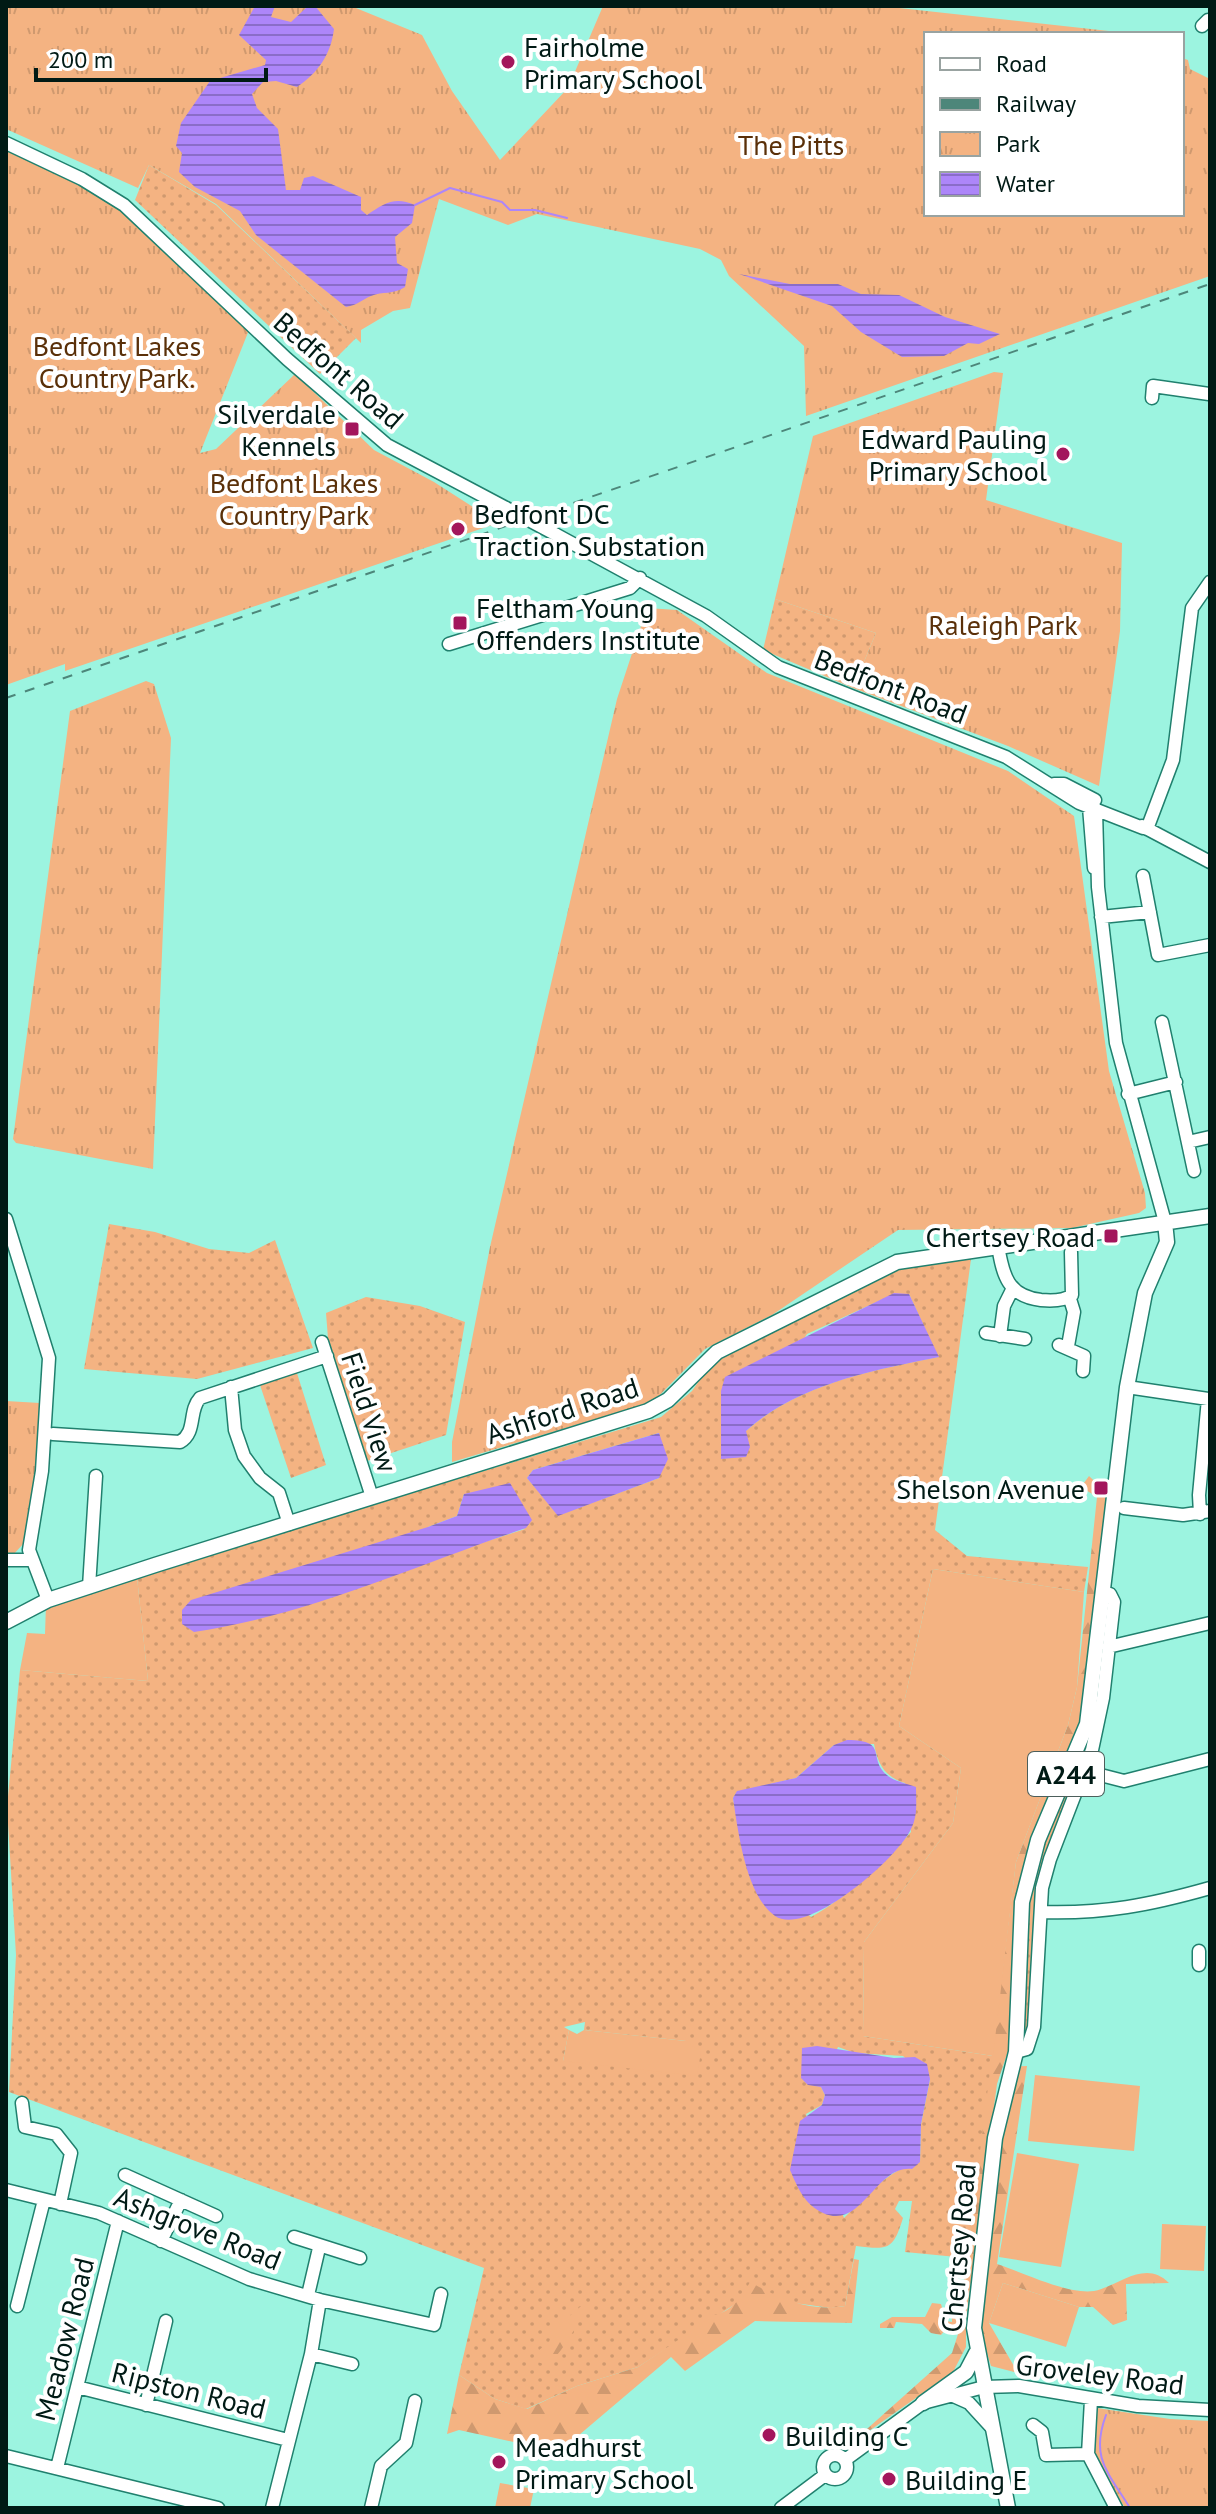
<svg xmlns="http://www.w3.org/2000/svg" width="1216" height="2514" font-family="'PT Sans',sans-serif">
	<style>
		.grass { fill: url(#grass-dots); fill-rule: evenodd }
		.forest { fill: url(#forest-firs) }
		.park { fill: url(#park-tufts) }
		.garden { fill: #f4b382 }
		.water { fill: url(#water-rules) }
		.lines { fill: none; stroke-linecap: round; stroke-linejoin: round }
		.stream { stroke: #ad86f9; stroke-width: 2 }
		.minor-casing { stroke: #20806e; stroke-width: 15 }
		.major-casing { stroke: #20806e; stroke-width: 17 }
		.minor { stroke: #fff; stroke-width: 12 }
		.major { stroke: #fff; stroke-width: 14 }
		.rail { stroke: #4d867a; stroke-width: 2; stroke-dasharray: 10 10; stroke-linecap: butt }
		.minor-bridge-casing { stroke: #20806e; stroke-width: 15; stroke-linecap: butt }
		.minor-bridge { stroke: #fff; stroke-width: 12 }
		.poi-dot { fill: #a3165c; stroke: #fff; stroke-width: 3 }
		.labels { text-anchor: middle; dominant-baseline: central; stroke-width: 8; stroke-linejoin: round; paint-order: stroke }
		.shield { fill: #fff; stroke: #4c5f5b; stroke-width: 2 }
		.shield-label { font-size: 26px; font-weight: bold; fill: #001a15 }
		.poi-label { font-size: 28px; fill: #001a15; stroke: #fff; text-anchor: start }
		.park-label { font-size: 28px; fill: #5a3009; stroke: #fff }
		.street-label { font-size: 28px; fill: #001a15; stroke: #fff }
	</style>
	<defs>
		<pattern id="grass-dots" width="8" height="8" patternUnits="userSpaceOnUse" patternTransform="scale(2)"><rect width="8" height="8" fill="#f4b382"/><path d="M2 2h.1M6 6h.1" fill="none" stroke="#cf996f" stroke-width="1.8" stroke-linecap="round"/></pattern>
		<pattern id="forest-firs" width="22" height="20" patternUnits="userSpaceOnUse" patternTransform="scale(2)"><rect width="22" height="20" fill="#f4b382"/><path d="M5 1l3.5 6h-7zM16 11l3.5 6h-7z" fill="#cf996f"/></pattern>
		<pattern id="park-tufts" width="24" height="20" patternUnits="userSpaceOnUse" patternTransform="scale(2)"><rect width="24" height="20" fill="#f4b382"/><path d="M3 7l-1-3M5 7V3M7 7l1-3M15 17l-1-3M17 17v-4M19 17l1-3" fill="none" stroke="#cf996f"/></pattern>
		<pattern id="water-rules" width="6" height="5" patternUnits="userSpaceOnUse" patternTransform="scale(2)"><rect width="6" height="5" fill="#ad86f9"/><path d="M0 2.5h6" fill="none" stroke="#8a6dc8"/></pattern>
	</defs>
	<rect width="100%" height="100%" fill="#9cf4e0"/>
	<path class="grass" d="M149 165 216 205 356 338 320 374 135 200Z
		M775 599 876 633 853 688 763 650Z
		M109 1224 155 1232 209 1249 249 1253 275 1240 313 1348 197 1379 84 1369Z
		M971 1259 935 1530 967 1556 1088 1567 1084 1592 933 1569 899 1726 961 1768 953 1823 864 1942 863 2036 993 2056 967 2258 905 2252 912 2201H899L895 2209 903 2218C893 2250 889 2250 856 2246L845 2306 831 2308 787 2302 775 2297 740 2301 638 2367 577 2386 526 2409 495 2399 459 2375 484 2268 9 2092 16 1955 7 1807 20 1670 148 1681 137 1577 661 1417 692 1391 710 1365 736 1349 898 1269ZM894 1294H909L938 1357C872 1370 796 1385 746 1431L807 1334ZM659 1433V1478L559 1515 527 1478 533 1470ZM464 1494 525 1529 441 1556 428 1527 457 1516ZM874 1744C878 1765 885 1777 905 1783L911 1832C882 1864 849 1896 811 1917L745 1861 733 1798 737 1792 796 1778 834 1745ZM585 2022 584 2030 686 2041 563 2061 569 2030 564 2027ZM838 2047 855 2053 903 2056 930 2079 921 2124 920 2162C887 2170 869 2194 844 2218L806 2114 822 2105 825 2095 821 2087Z
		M366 1297 420 1306 465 1322 446 1435 364 1462 329 1351 326 1313Z
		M296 1370 326 1465 291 1478 259 1382Z
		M1103 1698 1050 1859 1030 2046 1015 2040 1029 1872Z"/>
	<path class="forest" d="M1089 1476 1108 1494 1083 1723 1033 1846 1013 2036 997 2084 966 2320V2347L953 2372 849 2445 952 2353 958 2334 946 2329 941 2335 931 2333 922 2324 896 2322 894 2328H880V2324L892 2317H925L932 2303 941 2304 946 2321 952 2322 951 2295 963 2288 1016 1862 1068 1725 1077 1687 1097 1497 1081 1487Z
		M1027 2066 997 2264C1022 2272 1068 2295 1094 2291 1117 2287 1145 2258 1169 2283L1126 2284 1127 2320 1113 2325 1093 2307H1079L1003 2283 989 2323 1018 2373 991 2366 981 2334 1007 2067Z
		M854 2259 859 2260 852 2323 755 2321 685 2371 671 2357 559 2452 459 2430 447 2434 459 2375 495 2399 527 2409 577 2386 638 2367 702 2324 707 2316C729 2315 741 2299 750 2282 780 2299 809 2312 845 2306Z
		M587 2301C584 2316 559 2359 546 2365L538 2362 540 2349 549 2343 552 2331Z"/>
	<path class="park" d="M6 6H351L422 35 452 91 500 160 568 88 603 6H881L1136 34H926V214H1182V58L1188 60 1190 69 1210 79V276L806 416 804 346 729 276 721 260 700 249 537 214 508 225 439 199 410 308 393 311 361 330V343L216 204 149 165 138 188 6 129Z
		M6 150 102 193 249 330 200 453 216 449 295 374 374 450 434 482 498 523 65 671V664L6 685Z
		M994 372 1003 373 986 500 1122 543 1120 631 1099 786 1008 746 853 688 876 633 775 599 813 436Z
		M647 608 677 610 767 673 1008 771 1074 816 1109 1071 1145 1193 1146 1208 1139 1213 1072 1228 898 1230 772 1315 705 1349 653 1402 452 1462V1442L490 1247 617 699Z
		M146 681 154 684 171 738 153 1169 16 1143 13 1139 70 711Z
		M6 1401 40 1403 36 1469 25 1542 12 1556H6Z
		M1097 2408 1170 2419 1210 2421V2508H1125L1092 2454Z"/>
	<path class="garden" d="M933 1569 1084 1592 1077 1687 1068 1725 1016 1862 993 2056 863 2036 864 1942 953 1823 961 1768 899 1726Z
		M137 1577 148 1681 20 1670 27 1633 45 1634 46 1605Z
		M569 2030 577 2034 584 2030 686 2041 701 2052 697 2076 563 2061Z
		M1035 2075 1140 2086 1134 2151 1028 2141Z
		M1017 2153 1079 2164 1061 2267 999 2257Z
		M1162 2224 1206 2226 1204 2271 1160 2269Z
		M1003 2283 1079 2307 1066 2347 989 2323Z
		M500 2483 534 2489 530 2508H495Z"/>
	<path class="water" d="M255 6H275L271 17 291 22 307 7 315 6 334 29C331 54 318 73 297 87L276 81 263 82 252 94 257 108 278 129 286 190H300L304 178 313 176 361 197V210L367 215C384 204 394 196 415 205L412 223 395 237 397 263 408 269 405 287C393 295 383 291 371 296 361 300 358 305 346 307L256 235 240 211 195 187 179 172 182 153 176 146 181 123 210 81 265 65 266 60 239 35Z
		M739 274 790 284H838L861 294 899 295 945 317 1000 334 979 344 968 343 944 356 902 357 861 332 832 306Z
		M894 1293 909 1294 939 1357C873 1370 796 1385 746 1431L750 1447 746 1457 721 1459V1391L725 1377Z
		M659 1433 668 1459 659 1478 558 1516 527 1478 533 1470Z
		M510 1483 532 1520 526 1528C416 1565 309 1615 194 1632L182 1624V1610L191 1600 428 1527 457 1516 464 1494Z
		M847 1740C892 1740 864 1760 891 1778 898 1782 909 1784 916 1787 916 1801 918 1816 911 1829 898 1858 807 1938 775 1916 746 1896 738 1831 733 1798L737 1791 796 1778 834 1745Z
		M817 2046 894 2058 915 2057 927 2064 930 2079 921 2124 920 2162 912 2169C875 2165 862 2231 823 2213 804 2204 798 2188 790 2170L800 2121 822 2105 825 2095 821 2087 808 2085 801 2078 802 2048Z"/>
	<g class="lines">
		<path class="stream" d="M415 205 450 188 502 202 510 210H535L567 218
			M1106 2415C1090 2458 1108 2472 1130 2508"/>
		<g class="minor-casing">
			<path id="minor" d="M1202 26 1208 20
				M6 143 82 179 124 205 287 359 387 445 506 508
				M1152 398 1153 386 1209 394
				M555 534 706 616 778 667 1006 757 1079 803 1143 828
				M449 644 630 588 640 578
				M1054 784H1064L1095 800
				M1088 797 1096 810 1098 887 1116 1043 1165 1222
				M1089 807 1094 868
				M1142 826 1210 862
				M1147 829 1173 760 1192 608 1210 582
				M1143 876 1158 955 1210 945
				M1101 917 1150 912
				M1162 1022 1194 1171
				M1128 1094 1176 1082
				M1188 1142 1210 1137
				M6 1219 49 1358 42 1471 29 1550 48 1600
				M998 1246C1003 1276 1008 1296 1041 1300 1052 1301 1064 1301 1072 1295L1071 1252
				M986 1333 1025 1339
				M1000 1336 1004 1306 1012 1290
				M322 1342 372 1497
				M1059 1345 1084 1356 1083 1371
				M1068 1346 1074 1312 1070 1299
				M231 1387 235 1430 244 1456 260 1478 279 1493 289 1524
				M1127 1387 1208 1399 1199 1495 1200 1514
				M53 1434 180 1442C197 1432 188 1411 200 1398L327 1356
				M1124 1508 1183 1515 1210 1511
				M6 1560H32
				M89 1587 96 1476
				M1108 1647 1210 1623
				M1085 1771 1124 1781 1210 1759
				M1041 1912C1104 1914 1150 1905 1210 1888
				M1199 1951V1965
				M1016 2052 1027 2049 1034 2027 1042 1888 1050 1859 1092 1750 1103 1698 1114 1602 1110 1594 1102 1592
				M22 2103 25 2127 56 2134 71 2153 60 2204
				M125 2175 216 2216
				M6 2190 99 2213 249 2279 320 2300 434 2325 441 2294
				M294 2237 360 2258
				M161 2241 181 2200
				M308 2295 319 2248
				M17 2306 44 2200
				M311 2354 352 2364
				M77 2387 288 2440
				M951 2395 969 2403 991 2427
				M1091 2400 1088 2454 1116 2508
				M146 2405 166 2321
				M1033 2425 1042 2432 1046 2455 1088 2454
				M823 2467a12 12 0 1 1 24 0a12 12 0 1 1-24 0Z
				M6 2456 218 2508
				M845 2460 923 2403 984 2387 1019 2386 1138 2406 1210 2410
				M57 2468 118 2221
				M272 2508 311 2354 320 2300
				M371 2508 381 2466 406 2443 415 2401
				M781 2508 825 2475"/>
		</g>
		<g class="major-casing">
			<path id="major" d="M6 1622 48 1600 155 1565 648 1411 668 1400 717 1352 897 1262 1210 1216
				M923 2403 966 2372 976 2353
				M1008 2508 974 2328 995 2138 1016 2052 1022 1902 1038 1840 1087 1724 1127 1387 1145 1293 1167 1242 1165 1222"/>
		</g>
		<use href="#minor" class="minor"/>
		<use href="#major" class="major"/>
		<path class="rail" d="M6 698 1210 284"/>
		<g class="minor-bridge-casing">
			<path id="minor-bridge" d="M506 508 555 534"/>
		</g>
		<use href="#minor-bridge" class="minor-bridge"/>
	</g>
	<g class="poi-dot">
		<circle cx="508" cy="62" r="8"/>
		<rect x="344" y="421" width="16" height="16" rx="4"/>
		<circle cx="1063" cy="454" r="8"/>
		<circle cx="458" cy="529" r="8"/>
		<rect x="452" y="615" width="16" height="16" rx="4"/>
		<rect x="1103" y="1228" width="16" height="16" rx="4"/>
		<rect x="1093" y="1480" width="16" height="16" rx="4"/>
		<circle cx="769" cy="2435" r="8"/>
		<circle cx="499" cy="2462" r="8"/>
		<circle cx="889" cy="2479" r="8"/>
	</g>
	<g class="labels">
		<rect class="shield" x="1028" y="1752" width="76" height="44" rx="6"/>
		<g class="shield-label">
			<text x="1066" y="1774">A244</text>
		</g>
		<g class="poi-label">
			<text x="524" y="46">Fairholme<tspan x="524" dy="32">Primary School</tspan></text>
			<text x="336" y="413" text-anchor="end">Silverdale<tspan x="336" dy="32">Kennels</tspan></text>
			<text x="1047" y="438" text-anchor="end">Edward Pauling<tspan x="1047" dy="32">Primary School</tspan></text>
			<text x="474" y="513">Bedfont DC<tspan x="474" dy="32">Traction Substation</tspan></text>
			<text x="476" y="607">Feltham Young<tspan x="476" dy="32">Offenders Institute</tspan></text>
			<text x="1095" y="1236" text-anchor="end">Chertsey Road</text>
			<text x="1085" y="1488" text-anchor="end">Shelson Avenue</text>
			<text x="785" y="2435">Building C</text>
			<text x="515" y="2446">Meadhurst<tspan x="515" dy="32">Primary School</tspan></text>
			<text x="905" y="2479">Building E</text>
		</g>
		<g class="park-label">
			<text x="791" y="144">The Pitts</text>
			<text x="117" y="345">Bedfont Lakes<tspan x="117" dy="32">Country Park.</tspan></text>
			<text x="294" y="482">Bedfont Lakes<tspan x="294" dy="32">Country Park</tspan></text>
			<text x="1003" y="624">Raleigh Park</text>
		</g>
		<g class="street-label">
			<text transform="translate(339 370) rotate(41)">Bedfont Road</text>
			<text transform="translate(891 686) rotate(21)">Bedfont Road</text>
			<text transform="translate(562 1410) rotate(-18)">Ashford Road</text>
			<text transform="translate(370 1412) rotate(72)">Field View</text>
			<text transform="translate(198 2228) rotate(22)">Ashgrove Road</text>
			<text transform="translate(958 2248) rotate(-85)">Chertsey Road</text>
			<text transform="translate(64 2339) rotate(-76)">Meadow Road</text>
			<text transform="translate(1100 2374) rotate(7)">Groveley Road</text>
			<text transform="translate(189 2390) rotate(14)">Ripston Road</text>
		</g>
	</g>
	<rect width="1216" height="2514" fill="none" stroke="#001a15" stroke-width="16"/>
	<rect x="924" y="32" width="260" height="184" fill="#ffffff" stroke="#99a3a1" stroke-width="2"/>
	<rect x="940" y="58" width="40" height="12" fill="#ffffff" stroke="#99a3a1" stroke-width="2"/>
	<text x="996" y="72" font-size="24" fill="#001a15">Road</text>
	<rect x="940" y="98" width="40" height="12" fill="#4d867a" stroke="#99a3a1" stroke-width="2"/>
	<text x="996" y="112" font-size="24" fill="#001a15">Railway</text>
	<rect x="940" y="132" width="40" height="24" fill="url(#park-tufts)" stroke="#99a3a1" stroke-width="2"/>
	<text x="996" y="152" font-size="24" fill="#001a15">Park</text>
	<rect x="940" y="172" width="40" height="24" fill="url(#water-rules)" stroke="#99a3a1" stroke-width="2"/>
	<text x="996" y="192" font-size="24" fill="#001a15">Water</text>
	<path d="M36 68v12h230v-12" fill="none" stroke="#001a15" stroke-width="4"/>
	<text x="48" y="68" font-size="24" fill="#001a15" stroke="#ffffff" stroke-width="6" paint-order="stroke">200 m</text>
</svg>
